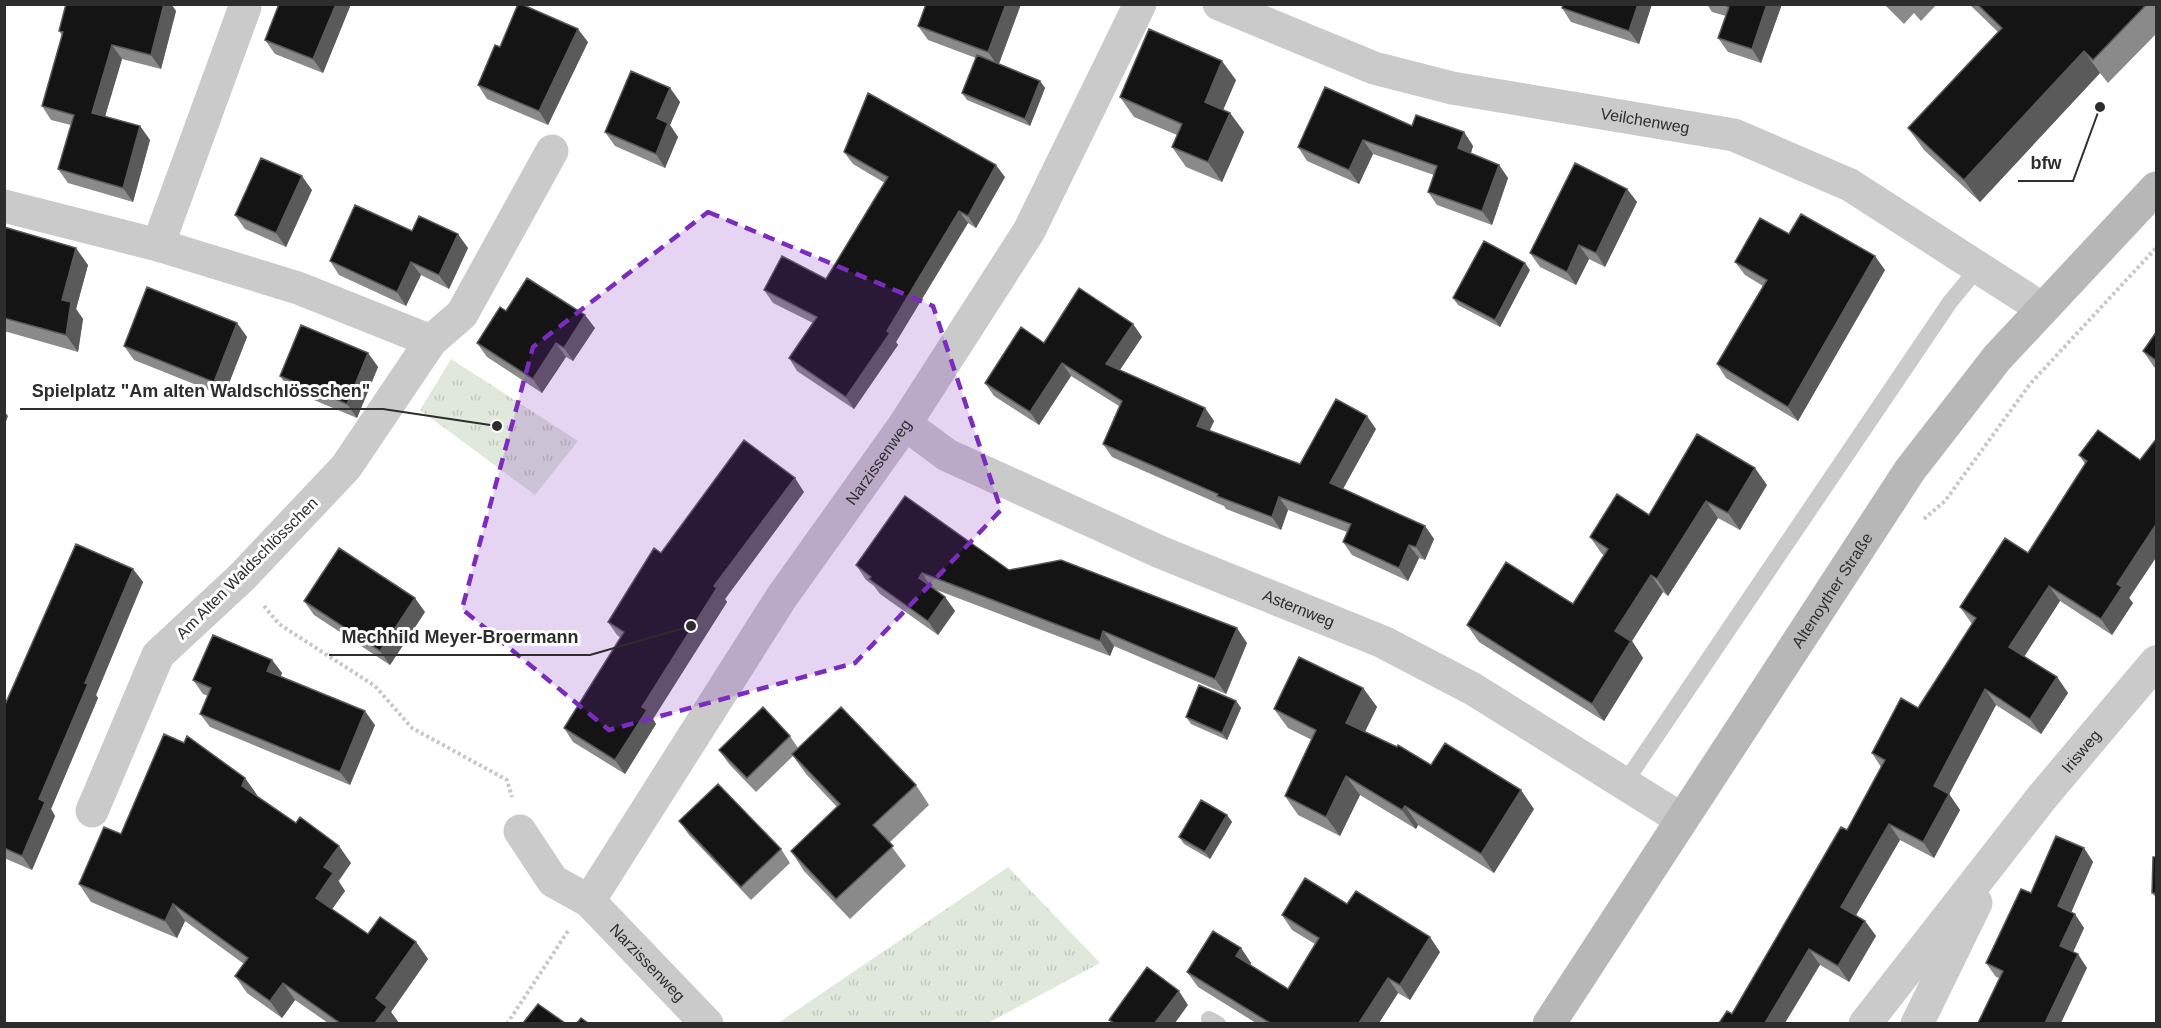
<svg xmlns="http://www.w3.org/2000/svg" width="2161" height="1028" font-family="Arial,sans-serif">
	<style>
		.grass { fill: url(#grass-tufts) }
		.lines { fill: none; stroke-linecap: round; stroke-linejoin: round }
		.path { stroke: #c7c7c7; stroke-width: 4; stroke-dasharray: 3 3; stroke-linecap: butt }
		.lane { stroke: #cacaca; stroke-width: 16 }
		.street { stroke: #cacaca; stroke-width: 33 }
		.secondary { stroke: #b7b7b7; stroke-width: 33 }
		.wall { fill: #8a8a8a }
		.shaded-wall { fill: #5a5a5a }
		.building { fill: #141414; stroke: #5a5a5a; stroke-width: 1.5 }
		.marked { fill: #7b2cbf; fill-opacity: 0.2; stroke: #7b2cbf; stroke-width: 4.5; stroke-dasharray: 12 8; stroke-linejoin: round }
		.labels { text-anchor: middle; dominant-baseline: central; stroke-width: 6; stroke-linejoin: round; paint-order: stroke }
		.street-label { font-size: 16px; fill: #2d2d2d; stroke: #fff }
		.leader { fill: none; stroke: #2d2d2d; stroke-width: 2 }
		.callout-dot { fill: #2d2d2d; stroke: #fff; stroke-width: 2 }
		.callout-label { font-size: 18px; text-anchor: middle; font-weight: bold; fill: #2d2d2d; stroke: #fff; stroke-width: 6; stroke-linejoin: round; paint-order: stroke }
	</style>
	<defs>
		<pattern id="grass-tufts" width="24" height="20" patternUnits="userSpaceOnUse" patternTransform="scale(1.5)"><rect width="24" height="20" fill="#e0e8dc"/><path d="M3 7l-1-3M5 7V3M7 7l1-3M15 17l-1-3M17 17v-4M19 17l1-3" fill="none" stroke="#c0c7bd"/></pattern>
	</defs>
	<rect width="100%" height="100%" fill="#fff"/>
	<path class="grass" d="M451 359 578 441 535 495 420 410Z
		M1008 867 1100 963 988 1023H778Z"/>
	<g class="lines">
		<path class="path" d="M1924 519 1945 501 2030 384 2156 248
			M264 606 279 624 375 686 412 728 507 780 512 797
			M507 1024 568 931"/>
		<path class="lane" d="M1624 784 1950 302 1979 267
			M1209 1019 1218 1024"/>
		<g class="street">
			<path id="s1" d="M1219 4 1374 68 1452 88 1734 135 1850 185 2041 308"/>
			<path d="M4 206 158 245 298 288 431 341 346 467 242 577 158 655 92 811"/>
			<path d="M158 245 245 7"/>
			<path d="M431 341 462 314 552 151"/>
			<path id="s2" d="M905 424 947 455 1160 552 1383 642 1473 689 1681 819"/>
			<path id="s3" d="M520 831 553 881 589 901 707 1024"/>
			<path id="s4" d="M589 901 781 598 905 424 1029 231 1140 4"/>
			<path id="s5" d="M1865 1024 2043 796 2156 662"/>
			<path d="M1917 1024 1976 903"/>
		</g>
		<path class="secondary" id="s6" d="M1549 1024 1910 470 1997 358 2156 188"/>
	</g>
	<path class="wall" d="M66 4H171L176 11 161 69 122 59 105 116 140 126 150 140 133 202 68 183 58 169 71 125 51 120 42 106 62 35 59 31Z
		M279 4H351L323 73 275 54 265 40Z
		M926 4H1021L999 64 1040 81 1045 88 1030 126 967 100 962 93 976 58 928 40 918 26Z
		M1563 4H1652L1639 44 1571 22 1562 8Z
		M1707 4H1782L1761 63 1728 52 1718 38 1726 16 1712 12Z
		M1884 4H1937L1921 21 1914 13 1904 24Z
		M1969 4H2157V33L2108 83 2100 73 1980 202 1924 150 1908 128 1998 32Z
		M588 42 548 125 487 99 478 85 500 47Z
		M1236 80 1223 110 1230 113 1244 132 1222 182 1186 167 1172 147 1177 135 1134 117 1120 97Z
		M670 88 680 102 670 125 678 137 665 168 615 146 605 132Z
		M1412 126 1464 132 1473 146 1471 153 1499 165 1508 178 1492 225 1437 205 1428 192 1434 175 1373 154 1359 184 1307 161 1298 147Z
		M844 152 1005 177 976 228 968 223 896 342 898 345 854 409 797 371 789 358 813 323 773 303 764 290 826 279 885 183 853 164Z
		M1627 189 1637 202 1605 267 1589 259 1576 285 1540 267 1530 253Z
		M312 190 286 247 245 229 235 215Z
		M4 227 88 265 76 309 83 319 78 352 4 331Z
		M412 231 468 248 449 289 421 275 406 306 339 275 330 261Z
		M1789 234 1885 270 1798 421 1726 378 1717 364 1763 286 1745 275 1735 262Z
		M1530 270 1500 327 1458 305 1453 298Z
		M506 311 595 328 573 361 566 357 542 393 487 357 477 343Z
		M237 323 247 337 224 396 134 360 124 346Z
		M1133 324 1142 337 1120 370 1205 408 1214 421 1209 431 1300 464 1376 429 1343 489 1425 526 1434 539 1425 560 1419 558 1408 581 1352 555 1343 542 1347 532 1288 510 1281 530 1226 509 1224 506 1112 457 1103 444 1119 406 1071 376 1039 425 994 396 985 383 1044 343Z
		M2157 331V369L2154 367 2143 351Z
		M368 353 378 367 357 418 290 390 280 376Z
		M2157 438V556L2129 598 2133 603 2112 635 2060 601 2024 657 2057 677 2068 693 2041 734 1996 705 1949 794 1960 810 1934 858 1900 840 1856 915 1865 921 1876 936 1849 982 1820 965 1732 1014 1847 830 1881 767 1872 753 1918 708 1972 624 1960 607 2028 553 2085 464 2079 455 2140 460Z
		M1767 485 1740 530 1718 518 1668 596 1663 592 1632 641 1643 658 1604 721 1479 642 1467 625 1573 604 1604 555 1602 554 1590 537 1649 515Z
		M804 492 725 599 727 602 653 719 656 724 625 774 573 742 564 728 621 638 617 635 608 622 661 553Z
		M856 565 1009 570 1247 643 1226 694 1114 646 1110 656 934 589 945 597 955 611 938 635 880 594 874 586 866 580Z
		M133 569 143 582 96 695 98 698 51 809 55 816 32 870 4 858V707Z
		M304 601 425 612 390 665 314 615Z
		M272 660 282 673 281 676 375 725 350 785 210 727 200 714 208 696 203 694 193 680Z
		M1363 688 1377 707 1365 731 1431 765 1534 809 1494 873 1418 825 1416 829 1360 795 1340 836 1298 815 1285 796 1312 740 1288 728 1274 709Z
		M1236 701 1241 708 1227 740 1191 724 1186 717Z
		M790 736 798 748 916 785 929 805 889 843 906 866 850 919 804 871 791 851 837 807 806 774 793 756 756 792 729 764 719 750Z
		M245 778 257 795V796L351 863 339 881 345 891 332 909 368 934 416 942 428 959 391 1012 399 1023H328L295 1000 282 1018 247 993 235 976 244 964 185 921 177 938 91 902 79 884 121 834Z
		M1227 815 1232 822 1210 859 1184 844 1179 837Z
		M679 821 781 849 790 863 751 900 689 835Z
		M2084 848 2093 862 2071 912 2084 928 2073 952 2087 968 2000 978 1996 977 1986 963 2031 893Z
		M2157 857V899L2152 893Z
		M1347 904 1440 952 1410 1000 1398 993 1379 1023H1256L1198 987 1187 972 1241 948 1251 963 1250 965 1288 989 1315 944 1292 930 1282 915Z"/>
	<path class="shaded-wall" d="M164 4H171L176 11 161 69 151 55Z
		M336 4H351L323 73 313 59Z
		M1006 4H1021L998 66 988 52Z
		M1638 4H1652L1639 44 1629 31Z
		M1767 4H1782L1761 63 1752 49Z
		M578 29 588 42 548 125 539 111Z
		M112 45 122 59 102 127 92 113Z
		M2084 51 2100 73 1980 202 1964 180Z
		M1222 61 1236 80 1218 122 1205 102Z
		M1040 81 1045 88 1030 126 1025 119Z
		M670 88 680 102 670 125 678 137 665 168 656 154 657 118Z
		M1230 113 1244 132 1222 182 1208 162Z
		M140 126 150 140 133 202 123 188Z
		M1464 132 1473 146 1468 162 1458 148Z
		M1363 140 1373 154 1359 184 1349 170Z
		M996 165 1005 177 976 228 968 216Z
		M1499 165 1508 178 1492 225 1482 211Z
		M302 176 312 190 286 247 276 233Z
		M1627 189 1637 202 1605 267 1596 253Z
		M959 211 968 223 896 342 898 345 854 409 846 397Z
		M458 234 468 248 449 289 439 275Z
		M1579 245 1589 259 1576 285 1567 272Z
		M76 248 88 265 76 309 83 319 78 352 66 335 62 300Z
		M1875 256 1885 270 1798 421 1788 407Z
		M411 262 421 275 406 306 397 292Z
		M1525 263 1530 270 1500 327 1495 320Z
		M585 315 595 328 573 361 564 348Z
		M237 323 247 337 224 396 214 382Z
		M1133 324 1142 337 1115 377 1106 364Z
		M556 343 566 357 542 393 533 379Z
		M368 353 378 367 357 418 347 404Z
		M1062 363 1071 376 1039 425 1030 412Z
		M1205 408 1214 421 1206 439 1197 426Z
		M4 411 8 416 4 427Z
		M1367 416 1376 429 1339 496 1330 483Z
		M1755 468 1767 485 1740 530 1728 513Z
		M795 478 804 492 725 599 727 602 653 719 656 724 625 774 615 760 642 707 714 586Z
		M1279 497 1288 510 1281 530 1272 517Z
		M1706 501 1718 518 1668 596 1657 579Z
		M2157 523V556L2129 598 2133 603 2112 635 2101 619 2117 584Z
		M1425 526 1434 539 1425 560 1416 547Z
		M1409 545 1419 558 1408 581 1399 568Z
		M133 569 143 582 96 695 98 698 51 809 55 816 32 870 22 856 39 799 85 683Z
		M922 573 932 588 919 578Z
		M1651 575 1663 592 1632 641 1643 658 1604 721 1592 704 1615 631Z
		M2049 586 2060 601 2020 663 2009 647Z
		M945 597 955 611 938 635 928 621Z
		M415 598 425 612 390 665 380 651Z
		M1237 628 1247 643 1226 694 1215 679Z
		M1103 631 1114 646 1110 656 1100 641Z
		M272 660 282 673 277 685 267 671Z
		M2057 677 2068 693 2041 734 2030 719Z
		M1363 688 1377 707 1360 742 1346 723Z
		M1985 689 1996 705 1945 802 1934 786Z
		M1236 701 1241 708 1227 740 1222 733Z
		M365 711 375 725 350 785 340 772Z
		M1346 776 1360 795 1340 836 1326 817Z
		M245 778 257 795 254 803 242 786Z
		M1521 790 1534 809 1494 873 1481 854Z
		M1949 794 1960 810 1934 858 1923 842Z
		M1405 806 1418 825 1416 829 1402 810Z
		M1227 815 1232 822 1210 859 1205 852Z
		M1889 824 1900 840 1852 922 1841 907Z
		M339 846 351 863 338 881 345 891 328 915 316 898 324 867Z
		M2084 848 2093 862 2068 920 2058 906Z
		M173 904 185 921 177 938 165 921Z
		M2075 914 2084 928 2070 959 2060 946Z
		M1865 921 1876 936 1849 982 1838 966Z
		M1430 937 1440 952 1410 1000 1400 985Z
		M416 942 428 959 391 1012 399 1023H375L376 998Z
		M1241 948 1251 963 1246 971 1236 956Z
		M1809 949 1820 965 1785 1023H1765Z
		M2078 954 2087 968 2061 1023H2045Z
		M1388 978 1398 993 1379 1023H1359Z
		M283 983 295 1000 282 1018 270 1001Z
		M1179 991 1188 1005 1175 1023H1155Z"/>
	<path class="building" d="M66 4H164L151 55 112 45 92 113 140 126 123 188 58 169 74 115 42 106 63 32 59 31Z
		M279 4H336L313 59 265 40Z
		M518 4H521L578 29 539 111 478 85 495 45 500 47Z
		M926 4H1006L988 52 918 26Z
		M1563 4H1638L1629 31 1562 8Z
		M1723 4H1767L1752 49 1718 38 1729 7Z
		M1977 4H2147L2093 60 2084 51 1964 180 1908 128 2002 28Z
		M1149 29 1222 61 1205 102 1230 113 1208 162 1172 147 1182 124 1120 97Z
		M977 55 1040 81 1025 119 962 93Z
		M631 71 670 88 657 118 668 123 656 154 605 132Z
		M1325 87 1412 126 1416 115 1464 132 1458 148 1499 165 1482 211 1428 192 1437 166 1363 140 1349 170 1298 147Z
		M868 93 996 165 968 216 959 211 887 331 890 333 846 397 789 358 817 317 764 290 782 256 826 279 888 177 844 152Z
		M261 158 302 176 276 233 235 215Z
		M1575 163 1627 189 1596 253 1579 245 1567 272 1530 253Z
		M355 205 412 231 419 216 458 234 439 275 411 262 397 292 330 261Z
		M1801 214 1875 256 1788 407 1717 364 1767 280 1735 262 1760 218 1789 234Z
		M4 227 76 248 62 300 71 302 66 335 4 318Z
		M1484 241 1525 263 1495 320 1453 298Z
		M527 278 585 315 564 348 556 343 533 379 477 343 500 307 506 311Z
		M147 287 237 323 214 382 124 346Z
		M1079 288 1133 324 1106 364 1205 408 1197 426 1300 464 1336 399 1367 416 1330 483 1425 526 1416 547 1409 545 1399 568 1343 542 1351 524 1279 497 1272 517 1217 496 1218 494 1103 444 1122 401 1062 363 1030 412 985 383 1021 327 1044 343Z
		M301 325 368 353 347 404 280 376Z
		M2157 331V361L2143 351Z
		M2098 430 2140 460 2157 438V523L2117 584 2122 587 2101 619 2049 586 2009 647 2057 677 2030 719 1985 689 1934 786 1949 794 1923 842 1889 824 1841 907 1865 921 1838 966 1809 949 1765 1023H1719L1727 1011 1732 1014 1841 827 1847 830 1885 760 1872 753 1901 698 1918 708 1976 618 1960 607 2005 538 2028 553 2087 461 2079 455Z
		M1697 434 1755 468 1728 513 1706 501 1657 579 1651 575 1615 631 1631 641 1592 704 1467 625 1506 562 1573 604 1608 549 1590 537 1617 494 1649 515Z
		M744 440 795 478 714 586 717 588 642 707 647 710 615 760 564 728 624 632 608 622 654 548 661 553Z
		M905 496 1009 570 1061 560 1237 628 1215 679 1103 631 1100 641 922 573 919 578 945 597 928 621 869 579 871 577 856 565Z
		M76 544 133 569 85 683 88 684 39 799 45 802 22 856 4 848V707Z
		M339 548 415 598 380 651 304 601Z
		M213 635 272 660 267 671 365 711 340 772 200 714 211 688 193 680Z
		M1299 657 1363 688 1346 723 1397 747 1398 745 1431 765 1445 743 1521 790 1481 854 1405 806 1402 810 1346 776 1326 817 1285 796 1316 730 1274 709Z
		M1199 685 1236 701 1222 733 1186 717Z
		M763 707 790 736 747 778 719 750Z
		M841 707 916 785 873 825 893 846 836 899 791 851 840 804 792 754Z
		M164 734 184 743 187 736 245 778 242 786 296 823 300 817 339 846 324 867 333 873 316 898 368 934 380 917 416 942 376 998 387 1007 375 1023H340L283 983 270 1001 235 976 248 958 173 904 165 921 79 884 104 827 121 834Z
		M718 784 781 849 741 887 679 821Z
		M1201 800 1227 815 1205 852 1179 837Z
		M2056 836 2084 848 2058 906 2075 914 2060 946 2078 954 2045 1023H1978L2003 971 1986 963 2021 889 2031 893Z
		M2153 857H2157V893H2152Z
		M1305 878 1347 904 1356 891 1430 937 1400 985 1388 978 1359 1023H1270L1187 972 1213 931 1241 948 1236 956 1288 989 1319 938 1282 915Z
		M1147 967 1179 991 1155 1023H1114L1109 1020Z
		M538 1004 565 1023H523Z
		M581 1018 588 1023H577Z"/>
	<path class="marked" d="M708 212 933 306 1001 510 855 663 609 730 462 609 533 347Z"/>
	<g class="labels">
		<g class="street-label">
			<text stroke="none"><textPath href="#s1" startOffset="444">Veilchenweg</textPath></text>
			<text stroke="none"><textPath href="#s4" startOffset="526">Narzissenweg</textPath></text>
			<text transform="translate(247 568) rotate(-45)">Am Alten Waldschlösschen</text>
			<text stroke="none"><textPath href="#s6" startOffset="518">Altenoyther Straße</textPath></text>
			<text stroke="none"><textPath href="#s2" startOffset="436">Asternweg</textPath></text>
			<text stroke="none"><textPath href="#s5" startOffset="348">Irisweg</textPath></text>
			<text stroke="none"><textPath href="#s3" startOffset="186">Narzissenweg</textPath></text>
		</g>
	</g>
	<path class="leader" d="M2100 107L2073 181H2018M497 426L383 409H20M691 626L590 655H329"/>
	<g class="callout-dot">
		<circle cx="2100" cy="107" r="6"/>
		<circle cx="497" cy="426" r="6"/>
		<circle cx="691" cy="626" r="6"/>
	</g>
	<g class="callout-label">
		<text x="2046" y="169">bfw</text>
		<text x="201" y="397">Spielplatz "Am alten Waldschlösschen"</text>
		<text x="460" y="643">Mechhild Meyer-Broermann</text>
	</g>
	<rect width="2161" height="1028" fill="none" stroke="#2d2d2d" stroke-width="12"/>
</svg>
